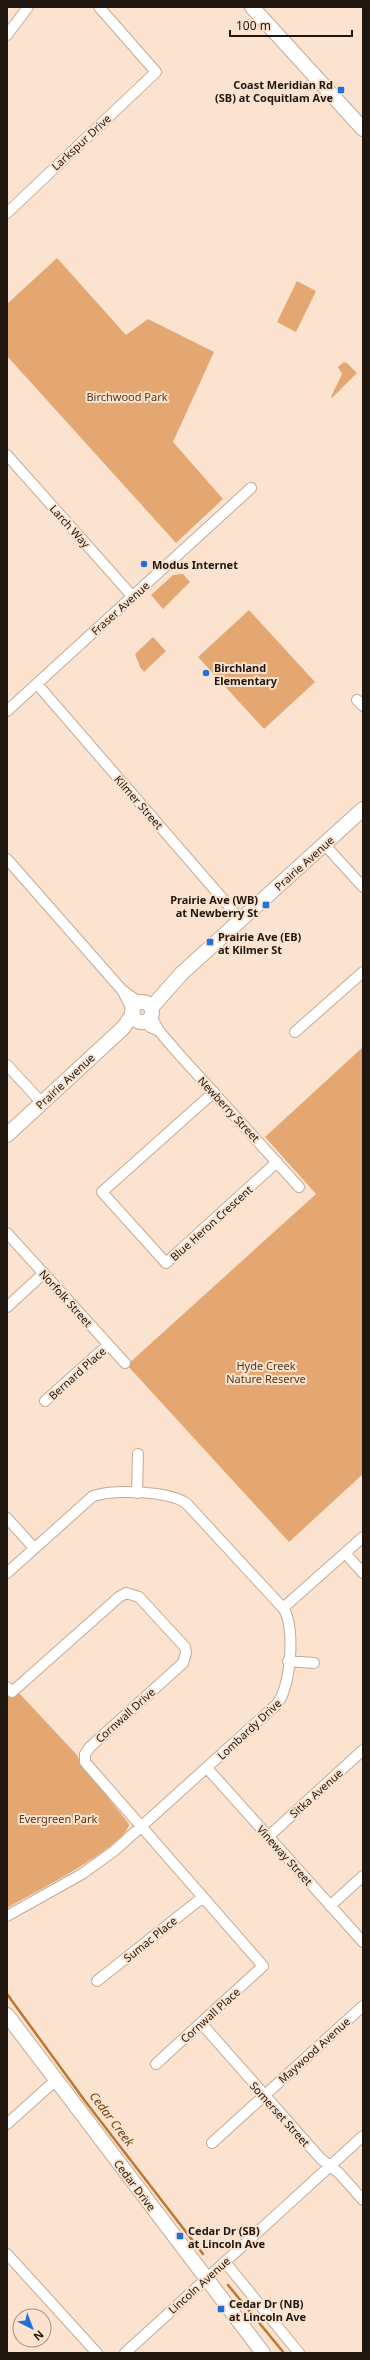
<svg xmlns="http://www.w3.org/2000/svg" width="370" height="2360" font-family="'Noto Sans',sans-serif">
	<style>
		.green { fill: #e5a772 }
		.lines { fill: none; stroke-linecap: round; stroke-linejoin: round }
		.stream { stroke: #be7632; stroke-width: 2.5 }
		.street-casing { stroke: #c2ab98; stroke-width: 12 }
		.secondary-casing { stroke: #c2ab98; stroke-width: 16 }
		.street { stroke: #fff; stroke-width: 10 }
		.secondary { stroke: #fff; stroke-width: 14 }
		.poi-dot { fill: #2171dc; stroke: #fbe3cf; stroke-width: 1.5 }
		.labels { text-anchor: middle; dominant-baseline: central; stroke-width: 4; stroke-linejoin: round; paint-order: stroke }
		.poi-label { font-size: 11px; font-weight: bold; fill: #1e160f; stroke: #fbe3cf; text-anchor: start }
		.street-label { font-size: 11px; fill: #1e160f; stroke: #fbe3cf }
		.park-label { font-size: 11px; fill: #55361a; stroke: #fbe3cf }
		.water-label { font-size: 12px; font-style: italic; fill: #754412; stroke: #fbe3cf }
	</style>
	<rect width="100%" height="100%" fill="#fbe3cf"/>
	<path class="green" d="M57 258 126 335 148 319 214 352 173 442 223 499 176 543 7 356V304Z
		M297 281 316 291 296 332 277 322Z
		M344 362 347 363 357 373 332 398 331 397 342 374 338 367Z
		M183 574 190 582 163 609 151 595 173 575Z
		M249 610 315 682 264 729 198 657Z
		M153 637 166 651 144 672 140 667 135 654Z
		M363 1047V1474L289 1542 127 1365 316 1194 265 1137Z
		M7 1688 19 1693 77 1755 80 1762 129 1824C128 1845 28 1896 7 1908Z"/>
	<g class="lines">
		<path class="stream" d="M7 1994 85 2101 203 2254
			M228 2285 284 2353"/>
		<g class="street-casing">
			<path id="street" d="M7 35 28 7
				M7 213 156 72 99 7
				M7 455 133 597
				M37 684 241 920
				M357 700 363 706
				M7 711 251 488
				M325 845 363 887
				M7 859 122 990 132 1009
				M122 990 139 1002
				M151 1016 159 1031 177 1052 299 1187
				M145 1021 150 1027 159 1031
				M295 1032 363 972
				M7 1065 42 1103
				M214 1092 102 1192 166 1263 277 1162
				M7 1233 125 1363
				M7 1307 44 1273
				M45 1401 108 1345
				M137 1493 138 1454
				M7 1518 34 1548
				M345 1553 363 1573
				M7 1573 93 1496C114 1489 168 1491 186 1503L283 1608C296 1625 291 1690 276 1705L114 1851 82 1874 7 1916
				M283 1608 363 1537
				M288 1661 314 1663
				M7 1687 12 1692 119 1597 126 1593 139 1597 185 1647 186 1653 183 1663 90 1747 85 1754V1762L263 1966 156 2064
				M207 1768 363 1942
				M269 1836 363 1750
				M330 1906 363 1876
				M97 1981 203 1897
				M201 2023 321 2159 339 2173 363 2200
				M7 2124 56 2080
				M212 2143 363 2006
				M7 2254 97 2353
				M225 2262 299 2353
				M125 2353 363 2136"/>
		</g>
		<g class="secondary-casing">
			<path id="secondary" d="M252 7 363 129
				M132 1012a10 10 0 1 1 20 0a10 10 0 1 1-20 0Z
				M151 1008 182 973 363 809
				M7 1135 123 1028 133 1014
				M7 2015 263 2353"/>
		</g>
		<use href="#street" class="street"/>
		<use href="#secondary" class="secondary"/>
	</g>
	<g class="poi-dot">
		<rect x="337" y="86" width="8" height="8" rx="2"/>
		<circle cx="144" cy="564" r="4"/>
		<circle cx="206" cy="673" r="4"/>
		<rect x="262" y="901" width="8" height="8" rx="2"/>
		<rect x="206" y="938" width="8" height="8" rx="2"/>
		<rect x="176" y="2232" width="8" height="8" rx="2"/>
		<rect x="217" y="2305" width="8" height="8" rx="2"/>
	</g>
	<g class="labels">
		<g class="poi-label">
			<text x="333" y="84" text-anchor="end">Coast Meridian Rd<tspan x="333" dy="13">(SB) at Coquitlam Ave</tspan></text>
			<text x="152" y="564">Modus Internet</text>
			<text x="214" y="667">Birchland<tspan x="214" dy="13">Elementary</tspan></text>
			<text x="258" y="899" text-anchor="end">Prairie Ave (WB)<tspan x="258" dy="13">at Newberry St</tspan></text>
			<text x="218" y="936">Prairie Ave (EB)<tspan x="218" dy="13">at Kilmer St</tspan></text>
			<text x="188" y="2230">Cedar Dr (SB)<tspan x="188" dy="13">at Lincoln Ave</tspan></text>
			<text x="229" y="2303">Cedar Dr (NB)<tspan x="229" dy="13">at Lincoln Ave</tspan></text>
		</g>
		<g class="street-label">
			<text transform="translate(81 142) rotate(-43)">Larkspur Drive</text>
			<text transform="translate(70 526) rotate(48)">Larch Way</text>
			<text transform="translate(120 608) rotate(-42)">Fraser Avenue</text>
			<text transform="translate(139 802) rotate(49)">Kilmer Street</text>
			<text transform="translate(304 863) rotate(-42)">Prairie Avenue</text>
			<text transform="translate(65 1081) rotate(-43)">Prairie Avenue</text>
			<text transform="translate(229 1109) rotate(47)">Newberry Street</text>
			<text transform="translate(211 1223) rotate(-42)">Blue Heron Crescent</text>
			<text transform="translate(66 1298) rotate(48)">Norfolk Street</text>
			<text transform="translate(77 1373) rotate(-42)">Bernard Place</text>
			<text transform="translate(125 1715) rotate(-42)">Cornwall Drive</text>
			<text transform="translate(249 1729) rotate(-43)">Lombardy Drive</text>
			<text transform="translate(316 1793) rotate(-42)">Sitka Avenue</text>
			<text transform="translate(285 1855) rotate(48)">Vineway Street</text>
			<text transform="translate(150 1939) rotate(-39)">Sumac Place</text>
			<text transform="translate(210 2015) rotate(-42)">Cornwall Place</text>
			<text transform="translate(314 2050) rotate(-42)">Maywood Avenue</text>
			<text transform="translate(280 2114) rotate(48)">Somerset Street</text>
			<text transform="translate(135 2185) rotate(53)">Cedar Drive</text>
			<text transform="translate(199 2285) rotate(-42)">Lincoln Avenue</text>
		</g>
		<g class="park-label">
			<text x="127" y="396">Birchwood Park</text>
			<text x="266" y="1365">Hyde Creek<tspan x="266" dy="13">Nature Reserve</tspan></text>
			<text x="58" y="1818">Evergreen Park</text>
		</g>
		<g class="water-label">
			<text transform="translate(112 2119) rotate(53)">Cedar Creek</text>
		</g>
	</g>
	<rect width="370" height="2360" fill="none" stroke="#1e160f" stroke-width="16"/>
	<g transform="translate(32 2328) rotate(138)"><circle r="19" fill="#fbe3cf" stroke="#a39182"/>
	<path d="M0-3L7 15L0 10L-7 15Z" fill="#2171dc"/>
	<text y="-6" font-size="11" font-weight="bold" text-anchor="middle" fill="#1e160f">N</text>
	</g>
	<path d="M230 30v6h122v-6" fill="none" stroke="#1e160f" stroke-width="2"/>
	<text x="236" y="30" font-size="12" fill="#1e160f" stroke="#fbe3cf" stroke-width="3" paint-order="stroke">100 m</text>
</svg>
